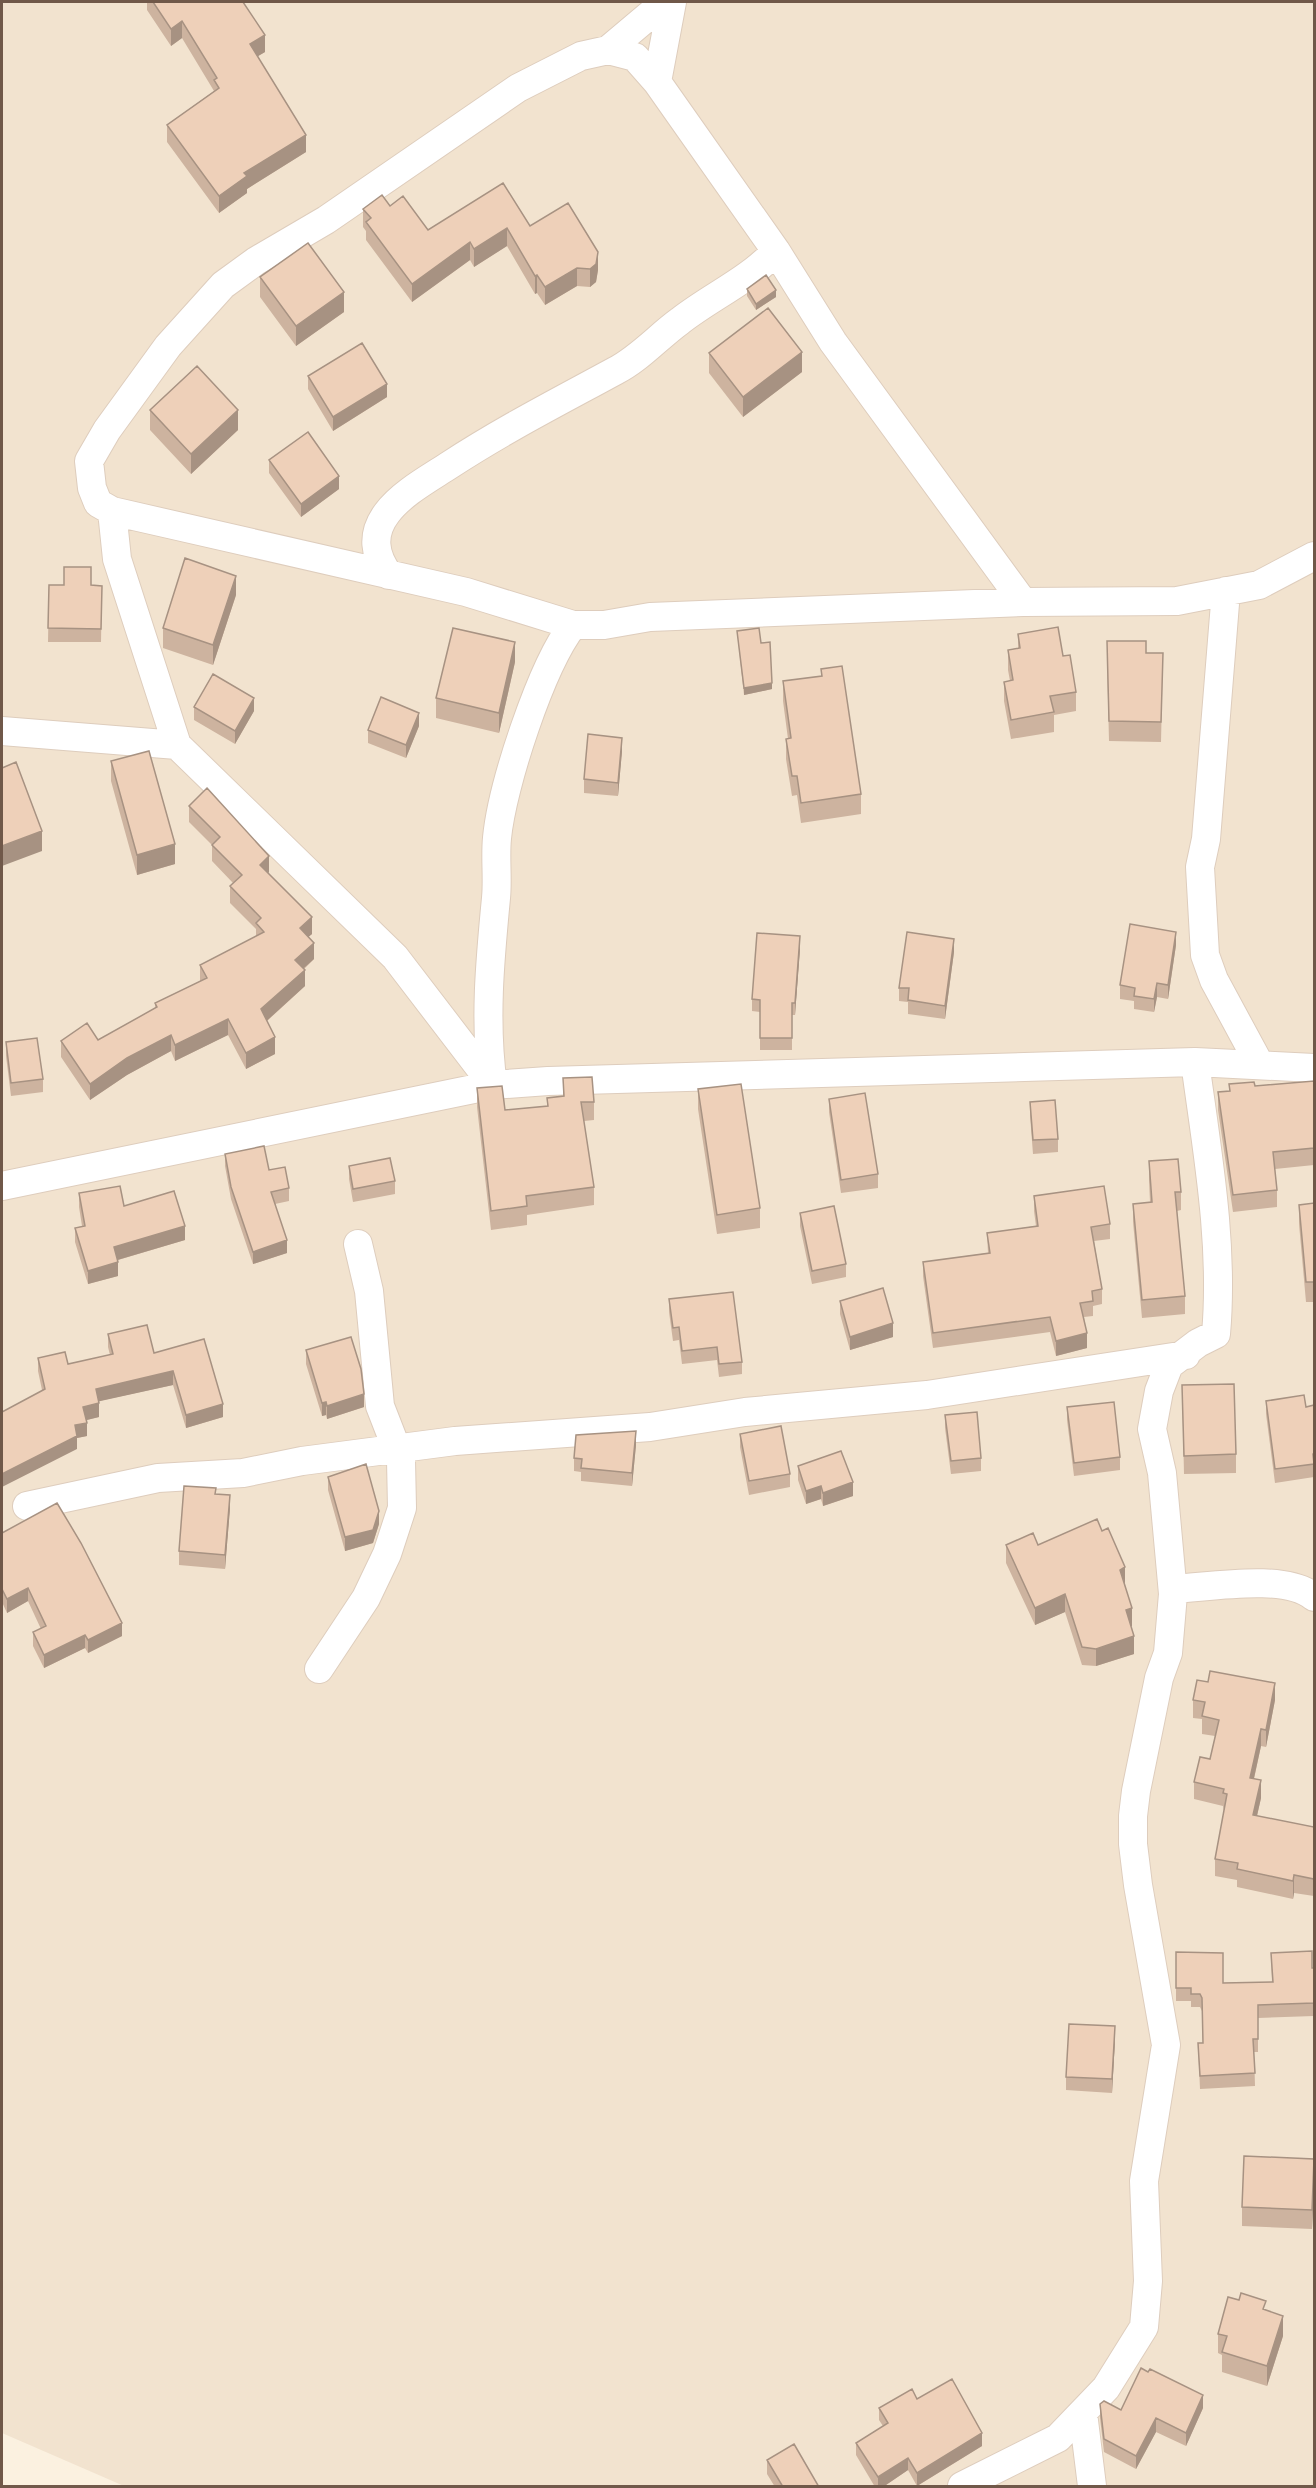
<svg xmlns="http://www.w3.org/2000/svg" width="1316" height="2488" font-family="'Space Grotesk',sans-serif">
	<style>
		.residential { fill: #f2e3cf }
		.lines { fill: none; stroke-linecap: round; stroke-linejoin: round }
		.minor-casing { stroke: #decdbd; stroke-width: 30 }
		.minor { stroke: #fff; stroke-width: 28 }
		.wall { fill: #cdb39f }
		.shaded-wall { fill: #a79282 }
		.building { fill: #eed0b9; stroke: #a79282; stroke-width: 1.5 }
	</style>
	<rect width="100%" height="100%" fill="#fbf1e0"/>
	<path class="residential" d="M2 2H1314V2486H124L2 2433Z"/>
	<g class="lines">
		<g class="minor-casing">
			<path id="minor" d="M608 50 665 2
				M657 82 672 2
				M112 511 117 559 177 745
				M389 575C374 555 371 534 387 513 401 494 428 479 448 466 503 430 558 402 615 371 639 359 659 336 680 321 712 296 748 281 776 251
				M1226 591 1206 839 1200 867 1205 955 1214 980 1260 1065
				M1023 602 833 342 776 251 657 82 635 57 608 50 581 56 518 88 326 220 256 261 223 285 168 346 107 430 89 461 92 488 98 503 112 511 466 592 573 625H604L650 617 1023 602 1177 601 1259 585 1314 556
				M2 731 177 745 395 957 493 1085
				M493 1085C484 1023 490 960 496 898 498 878 495 858 497 838 502 786 541 666 573 625
				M2 1186 493 1085 548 1081 1195 1062 1314 1068
				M27 1506 158 1478 243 1473 302 1461 455 1441 650 1427 745 1412 927 1395 1186 1355
				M1173 1589C1211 1587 1285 1573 1314 1597
				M319 1669 366 1598 387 1554 402 1508 401 1460 380 1406 369 1291 358 1244
				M1083 2413 1092 2486
				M962 2486 1058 2438 1106 2388 1144 2327 1148 2281 1144 2181 1166 2045 1138 1885 1133 1844V1816L1136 1791 1159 1678 1168 1653 1173 1594 1162 1473 1152 1429 1159 1391 1169 1365 1198 1343 1216 1334C1224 1244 1207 1151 1195 1062"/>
		</g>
		<use href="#minor" class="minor"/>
	</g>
	<path class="wall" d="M147 2H243L265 52 258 56 306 152 247 189V193L219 213 167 142V125L214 91 182 38 171 46 147 10Z
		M390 206 428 230 530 226 598 270 596 282 590 287 577 286 545 305 537 293 535 294 507 246 474 267 470 260 412 302 366 240V231L363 227V209Z
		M260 277 344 312 296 346 260 297Z
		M747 289 776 297 756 310 747 296Z
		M709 353 802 372 743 417 709 373Z
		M308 376 387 397 333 431 308 389Z
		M150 410 238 430 191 474 150 430Z
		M269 460 339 489 301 517 269 473Z
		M49 585 102 586 101 642H48Z
		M236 595 213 665 163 648V628Z
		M737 631 761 643 772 689 744 695Z
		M1018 634 1063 656 1076 692V711L1054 715V732L1011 739 1004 701V682L1010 681 1008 670V650L1018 648Z
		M1163 653 1161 742 1109 741 1107 660Z
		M515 662 499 733 436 718V698Z
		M821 669 861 794V814L801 823 797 795 792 796 786 759V739H788L783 701V681L821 676Z
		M194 707 254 711 235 744 194 720Z
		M419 726 406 758 368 743V730Z
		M622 751 618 796 584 793V779Z
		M111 761 175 864 137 875 111 781Z
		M189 806 269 872 268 873 312 934 308 937 314 959 304 969 305 986 267 1021 275 1054 246 1069 228 1035 175 1061 171 1051 127 1075 90 1100 61 1057V1041L98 1040 155 1008V1003L200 981V965L256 937V929L230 903V886L233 883 212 861V845L189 822Z
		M1176 945 1168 999 1157 997 1154 1012 1134 1009V1001L1120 999V985Z
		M800 949 795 1015H792V1050H760V1012L752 1011V999Z
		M954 952 945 1019 908 1014V1002L899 1001V988Z
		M6 1042 43 1079V1092L11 1096 6 1056Z
		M563 1078 594 1102V1120L584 1121 594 1187V1205L527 1215V1225L491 1230 477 1107V1088L505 1110 547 1106V1098L563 1096Z
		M1314 1081V1165L1275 1169 1277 1190V1207L1233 1212 1218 1110V1092L1229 1091V1084L1255 1086Z
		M698 1089 760 1208V1228L717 1234 698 1109Z
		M829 1099 878 1174V1188L841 1193 829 1112Z
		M1030 1102 1058 1139V1152L1033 1154 1030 1115Z
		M225 1154 269 1170 289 1188V1201L275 1204 287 1253 253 1264 231 1199 225 1166Z
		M1149 1161 1181 1192V1210L1177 1211 1185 1296V1314L1142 1318 1133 1222V1204L1150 1202 1149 1180Z
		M349 1166 395 1181V1194L353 1202 349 1179Z
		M79 1193 124 1206 185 1240 118 1260V1276L88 1284 75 1242V1228L82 1226 79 1207Z
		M1034 1196 1110 1224V1239L1094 1241 1102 1289V1304L1093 1306V1316L1084 1317 1087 1348 1056 1356 1050 1332 933 1348 923 1276V1262L988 1253 987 1233 1036 1226 1034 1211Z
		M1314 1203V1302H1306L1299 1224V1205Z
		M800 1213 846 1264V1277L812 1284 800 1226Z
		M669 1299 742 1362V1374L719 1377 717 1360 682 1364 679 1340 673 1341 669 1312Z
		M840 1301 893 1337 850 1350 840 1314Z
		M108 1334 154 1353 223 1417 186 1428 173 1385 99 1401V1417L86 1420 87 1436 77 1438V1449L42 1390 38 1371V1358L68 1364 110 1355 108 1347Z
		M306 1350 364 1407 327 1419 326 1415 322 1416 306 1364Z
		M1182 1385 1236 1454V1473L1184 1474Z
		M1266 1401 1306 1407 1314 1405V1477L1275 1483 1266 1414Z
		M1067 1407 1120 1457V1470L1074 1476 1067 1420Z
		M945 1415 981 1458V1471L951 1474 945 1428Z
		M740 1434 790 1474V1487L749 1495 740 1447Z
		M636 1445 632 1486 581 1481V1472L574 1471V1458Z
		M798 1466 853 1496 823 1506 821 1499 806 1504 798 1480Z
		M328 1477 379 1524 373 1543 345 1551 328 1490Z
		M216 1494 230 1508 225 1569 179 1565V1551Z
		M2 1533 122 1636 88 1653 85 1648 44 1668 33 1646V1632L41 1629 28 1601 7 1613 2 1602Z
		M1006 1545H1038L1125 1585 1132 1626H1131L1134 1654 1096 1666 1082 1665 1065 1612 1035 1625 1006 1563Z
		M1193 1700H1275L1266 1747 1261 1746 1254 1779 1261 1798 1257 1816 1314 1827V1896L1294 1893 1293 1899 1237 1887V1880L1215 1876V1859L1224 1811 1223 1806 1194 1799V1782L1210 1759 1215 1736 1202 1734V1719L1193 1718Z
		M1176 1952 1223 1983 1272 1982 1271 1953 1312 1968H1314V2016L1258 2018V2052H1254L1255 2086 1200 2089 1198 2043H1203L1202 2011 1200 2007H1191V2001H1176Z
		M1115 2040 1112 2093 1066 2090V2077Z
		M1314 2178 1312 2229 1242 2226V2207Z
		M1266 2310 1283 2336 1267 2386 1222 2372V2355L1218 2353V2334Z
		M917 2399 982 2446 917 2486 908 2470 883 2487H875L856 2455V2443L883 2426 879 2420V2408Z
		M1100 2404 1121 2410 1203 2408 1186 2446 1156 2432 1136 2469 1104 2452 1100 2418Z
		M767 2460 819 2487H775L767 2474Z"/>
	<path class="shaded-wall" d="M182 21V38L171 46V29Z
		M265 35V52L250 61V44Z
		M306 135V152L247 189V193L219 213V196L244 173Z
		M507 228V246L474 267V249Z
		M470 242V260L412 302V284Z
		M598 252V270L596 282 590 287V269Z
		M577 268V286L545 305V287Z
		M537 275V293L535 294V276Z
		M776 290V297L756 310V304Z
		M344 292V312L296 346V326Z
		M802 352V372L743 417V397Z
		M387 384V397L333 431V417Z
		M238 410V430L191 474V454Z
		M339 476V489L301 517V504Z
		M236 576V595L213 665V645Z
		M515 642V662L499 733V713Z
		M772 683V689L744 695V688Z
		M254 698V711L235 744V731Z
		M419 713V726L406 758V745Z
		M622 738V751L618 796V783Z
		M42 831V851L2 866V846Z
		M175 844V864L137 875V855Z
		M269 856V872L260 881V865Z
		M312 917V934L300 944V928Z
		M1176 932V945L1168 999V985Z
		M800 936V949L795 1015V1003Z
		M954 939V952L945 1019V1006Z
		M314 943V959L295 976V960Z
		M305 970V986L261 1026V1009Z
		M1157 983V997L1154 1012V999Z
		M228 1019V1035L175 1061V1045Z
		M171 1035V1051L127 1075 90 1100V1084L127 1058Z
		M275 1037V1054L246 1069V1053Z
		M185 1226V1240L114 1261V1247Z
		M287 1240V1253L253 1264V1252Z
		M118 1262V1276L88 1284V1271Z
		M893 1323V1337L850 1350V1337Z
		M1087 1333V1348L1056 1356V1341Z
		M173 1371V1385L96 1402V1389Z
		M364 1394V1407L327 1419V1406Z
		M326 1402V1415L322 1416V1403Z
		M99 1403V1417L83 1421V1407Z
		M223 1404V1417L186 1428V1415Z
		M87 1423V1436L77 1438V1449L2 1487V1474L75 1425Z
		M636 1431V1445L632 1486V1473Z
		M853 1482V1496L823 1506V1493Z
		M821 1486V1499L806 1504V1491Z
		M230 1495V1508L225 1569V1555Z
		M379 1511V1524L373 1543 345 1551V1537Z
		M1125 1567V1585L1120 1570Z
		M28 1588V1601L7 1613V1599Z
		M1065 1594V1612L1035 1625V1608Z
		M1132 1608V1626L1126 1628V1610Z
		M122 1623V1636L88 1653V1640Z
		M85 1635V1648L44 1668V1655Z
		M1134 1636V1654L1096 1666V1649Z
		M1275 1683V1700L1266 1747V1730Z
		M1261 1729V1746L1250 1796V1778Z
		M1261 1780V1798L1253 1833V1815Z
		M1294 1875V1893L1293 1899V1881Z
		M1115 2026V2040L1112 2093V2079Z
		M1314 2159V2178L1312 2229V2210Z
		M1283 2316V2336L1267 2386V2366Z
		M1203 2395V2408L1186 2446V2433Z
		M1156 2418V2432L1136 2469V2456Z
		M982 2433V2446L917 2486V2473Z
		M908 2458V2470L883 2487H878V2477Z"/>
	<path class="building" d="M153 2H243L265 35 250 44 306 135 244 173 247 176 219 196 167 125 219 88 214 80 217 78 182 21 171 29Z
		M503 183 530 226 568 203 598 252 596 264 590 269 577 268 545 287 537 275 535 276 507 228 474 249 470 242 412 284 366 222 371 218 363 209 382 195 390 206 403 196 428 230Z
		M308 243 344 292 296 326 260 277Z
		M766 275 776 290 756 304 747 289Z
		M768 308 802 352 743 397 709 353Z
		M362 343 387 384 333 417 308 376Z
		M197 366 238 410 191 454 150 410Z
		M308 432 339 476 301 504 269 460Z
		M185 558 236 576 213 645 163 628Z
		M64 567H91V585L102 586 101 629 48 628 49 585H64Z
		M1058 627 1063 656 1070 655 1076 692 1050 696 1054 712 1011 720 1004 682 1013 680 1008 650 1020 648 1018 634Z
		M453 628 515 642 499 713 436 698Z
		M759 628 761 643 770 642 772 683 744 688 737 631Z
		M1107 641H1146V653H1163L1161 722 1109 721Z
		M842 666 861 794 801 803 797 776H792L786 739 791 738 783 681 822 676 821 669Z
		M213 674 254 698 235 731 194 707Z
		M381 697 419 713 406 745 368 730Z
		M588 734 622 738 618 783 584 779Z
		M149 751 175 844 137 855 111 761Z
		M16 762 42 831 2 846V768Z
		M207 788 269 856 260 865 312 917 300 928 314 943 295 960 305 970 261 1009 275 1037 246 1053 228 1019 175 1045 171 1035 127 1058 90 1084 61 1041 87 1023 98 1040 157 1007 155 1003 207 978 200 965 264 932 256 923 261 918 230 886 242 875 212 845 220 837 189 806Z
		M1130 924 1176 932 1168 985 1157 983 1154 999 1134 996 1135 988 1120 985Z
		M907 932 954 939 945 1006 908 1000 909 988H899Z
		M757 933 800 936 795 1003H792V1038H760V1000L752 999Z
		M37 1038 43 1079 11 1083 6 1042Z
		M592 1077 594 1102H581L594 1187 526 1196 527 1206 491 1211 477 1088 502 1086 505 1110 548 1106 547 1098 564 1096 563 1078Z
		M1314 1081V1148L1273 1152 1277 1190 1233 1195 1218 1092 1230 1091 1229 1084 1254 1082 1255 1086Z
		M741 1084 760 1208 717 1215 698 1089Z
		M865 1093 878 1174 841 1180 829 1099Z
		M1055 1100 1058 1139 1033 1140 1030 1102Z
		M264 1146 269 1170 285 1167 289 1188 271 1192 287 1240 253 1252 231 1187 225 1154Z
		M390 1158 395 1181 353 1189 349 1166Z
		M1178 1159 1181 1192H1175L1185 1296 1142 1300 1133 1204 1152 1202 1149 1161Z
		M120 1186 124 1206 174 1191 185 1226 114 1247 118 1262 88 1271 75 1228 85 1226 79 1193Z
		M1104 1186 1110 1224 1091 1227 1102 1289 1092 1291 1093 1301 1080 1303 1087 1333 1056 1341 1050 1317 933 1333 923 1262 990 1253 987 1233 1038 1226 1034 1196Z
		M1314 1203V1282H1306L1299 1205Z
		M834 1206 846 1264 812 1271 800 1213Z
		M883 1288 893 1323 850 1337 840 1301Z
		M733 1292 742 1362 719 1364 717 1347 682 1351 679 1327 673 1328 669 1299Z
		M147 1325 154 1353 204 1339 223 1404 186 1415 173 1371 96 1389 99 1403 83 1407 87 1423 75 1425 77 1436 2 1474V1412L45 1389 38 1358 65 1352 68 1364 113 1354 108 1334Z
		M351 1337 361 1369 364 1394 327 1406 326 1402 322 1403 306 1350Z
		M1234 1384 1236 1454 1184 1456 1182 1385Z
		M1304 1395 1306 1407 1314 1405V1453L1313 1454 1314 1464 1275 1469 1266 1401Z
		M1114 1402 1120 1457 1074 1463 1067 1407Z
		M977 1412 981 1458 951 1461 945 1415Z
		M781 1426 790 1474 749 1481 740 1434Z
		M636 1431 632 1473 581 1468 582 1459 574 1458 576 1435Z
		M841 1451 853 1482 823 1493 821 1486 806 1491 798 1466Z
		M366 1464 379 1511 373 1530 345 1537 328 1477Z
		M184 1486 216 1488 215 1494 230 1495 225 1555 179 1551Z
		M57 1503 81 1543 122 1623 88 1640 85 1635 44 1655 33 1632 46 1626 28 1588 7 1599 2 1589V1533Z
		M1097 1519 1102 1531 1108 1528 1125 1567 1120 1570 1132 1608 1126 1610 1134 1636 1096 1649 1082 1647 1065 1594 1035 1608 1006 1545 1033 1533 1038 1545Z
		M1210 1671 1275 1683 1266 1730 1261 1729 1250 1778 1261 1780 1253 1815 1314 1827V1879L1294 1875 1293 1881 1237 1869 1238 1863 1215 1859 1227 1794 1223 1793 1224 1789 1194 1782 1200 1757 1210 1759 1219 1720 1202 1716 1205 1702 1193 1700 1197 1680 1208 1682Z
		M1312 1951V1968H1314V2003L1258 2005V2039H1253L1255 2073 1200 2076 1198 2043H1203L1202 1998 1200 1994H1191V1988H1176V1952L1223 1953V1983L1273 1982 1271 1953Z
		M1069 2024 1115 2026 1112 2079 1066 2077Z
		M1244 2156 1314 2159 1312 2210 1242 2207Z
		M1241 2293 1266 2301 1263 2309 1283 2316 1267 2366 1222 2352 1227 2336 1218 2334 1228 2297 1239 2300Z
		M1141 2368 1148 2372 1150 2369 1203 2395 1186 2433 1156 2418 1136 2456 1104 2439 1100 2404 1104 2401 1121 2410Z
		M952 2379 982 2433 917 2473 908 2458 878 2477 856 2443 888 2423 879 2408 912 2389 917 2399Z
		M794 2444 819 2487H783L767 2460Z"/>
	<rect width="1316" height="2488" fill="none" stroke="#705849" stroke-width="6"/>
</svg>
